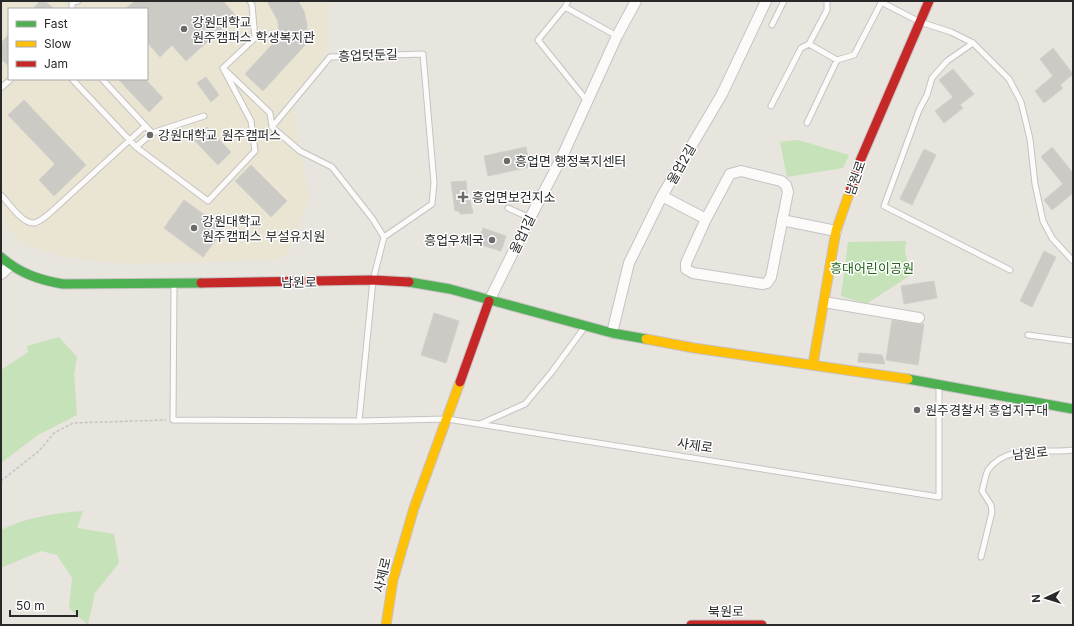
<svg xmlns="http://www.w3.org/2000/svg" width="1074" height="626" font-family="Inter,'Noto Sans KR',sans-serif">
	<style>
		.education { fill: #eae4d3; fill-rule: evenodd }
		.green { fill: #c6e2b8 }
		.building { fill: #cccac5; stroke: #d2cfca }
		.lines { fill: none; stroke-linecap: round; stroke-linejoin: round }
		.lane-casing { stroke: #c5c3c3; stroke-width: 7 }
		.street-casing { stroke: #c5c3c3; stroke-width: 12 }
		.fast-casing { stroke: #c5c3c3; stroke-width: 11 }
		.slow-casing { stroke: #c5c3c3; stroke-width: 11 }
		.jam-casing { stroke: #c5c3c3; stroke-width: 11 }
		.path { stroke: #c4c4c3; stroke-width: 1.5; stroke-dasharray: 3 2; stroke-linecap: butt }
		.lane { stroke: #fcfbfa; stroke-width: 5 }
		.street { stroke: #fcfbfa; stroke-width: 10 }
		.fast { stroke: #4caf50; stroke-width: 9 }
		.slow { stroke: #ffc107; stroke-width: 9 }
		.jam { stroke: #c62828; stroke-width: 9 }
		.poi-dot { fill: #6c6a68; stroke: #fff; stroke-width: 1.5 }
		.labels { text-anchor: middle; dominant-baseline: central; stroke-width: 3; stroke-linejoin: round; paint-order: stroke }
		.poi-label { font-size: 13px; fill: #292929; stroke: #fff; text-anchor: start }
		.street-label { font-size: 13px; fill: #292929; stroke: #fff }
		.park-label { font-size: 13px; fill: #23631b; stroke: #fff }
	</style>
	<rect width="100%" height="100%" fill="#e8e4de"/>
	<path class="education" d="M1 1H329V47L293 104 309 197 288 254 274 260 126 264 63 257 19 242 1 218ZM9 9H147V79H9Z"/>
	<path class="green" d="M798 140 849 155 843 168 787 177 780 142Z
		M906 241 905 252 911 275 866 304 841 296 848 242Z
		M59 337 77 357 74 374 77 415 38 435 1 463V370L28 352 27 346Z
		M83 511 77 528 114 534 119 563 95 593 88 625 69 608 72 578 57 555 41 551 1 568V530C27 517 55 513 83 511Z"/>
	<path class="building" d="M40 1H45L54 9H33Z
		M135 1H223L236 16 186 61 172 45 160 57 147 42V9H125Z
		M267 1H298L304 11 307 24 306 44 263 91 245 74 279 37 278 21Z
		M9 34V66L1 59V43Z
		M1053 48 1073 74 1060 85 1063 88 1044 103 1035 91 1053 76 1040 59Z
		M953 69 974 94 960 105 963 108 944 123 935 111 953 97 939 80Z
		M206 77 219 95 211 102 197 83Z
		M118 79H145L163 98 149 112Z
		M24 100 86 165 54 196 39 180 55 164 8 115Z
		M207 127 231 152 218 165 194 140Z
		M526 147 530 167 488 176 484 156Z
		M1052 147 1073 173V193L1052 210 1044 200 1063 184 1041 157Z
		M924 149 936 155 912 205 900 199Z
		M251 165 287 201 271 217 235 181Z
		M466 181 467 196H469L473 213 460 214 459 211H455L451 182Z
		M184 200 224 229 203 257 164 228Z
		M483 228 506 236 501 251 478 244Z
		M1044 251 1056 257 1032 307 1020 301Z
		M934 281 937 298 904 304 901 286Z
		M434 313 459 321 446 363 421 355Z
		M892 320 918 324H924L918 365 886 360Z
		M859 353 882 355 885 364 858 362Z"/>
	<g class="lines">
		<g class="lane-casing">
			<path id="lane" d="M250 1 252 5 255 38 223 68 270 113 272 127
				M568 1 565 7 617 36
				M881 2 920 22 951 32 973 43 1009 79 1021 102 1030 139 1035 184 1043 221 1052 238 1073 261
				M565 7 538 40 587 101
				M72 9V3L78 1
				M772 25 784 1
				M973 43 947 61 932 78 927 95 919 110 884 206 1010 270
				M809 44 837 60 854 55 882 1
				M72 79 136 147 208 201 255 151 251 121 223 68
				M102 79 152 133
				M1 88 11 79
				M771 106 801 48 809 44 827 10V1
				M807 123 837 60
				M272 127 300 151 332 167 372 218 384 237 373 280 359 421 447 419 939 497V385
				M272 127 330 57 423 54 434 183 432 204 384 237
				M136 147 152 133 204 116
				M1 195C9 203 22 224 34 223 40 222 46 216 50 213L145 126
				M508 208 530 218
				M174 284 173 420 359 421
				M1028 335 1073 341
				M480 424 525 404 551 373 584 328
				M981 557 992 512 991 505 982 491C984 485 985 476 988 470 1007 443 1046 454 1073 450"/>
		</g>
		<g class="street-casing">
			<path id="street" d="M741 171 781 181 786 185 788 192 771 277 767 283 763 284 693 273 686 269V263L706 219 730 174Z
				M662 196 706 219
				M782 220 836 231
				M1 274 10 266
				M489 301 530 218 561 159 617 36 636 1
				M824 302 919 318
				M612 333 629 263 662 196 722 94 766 1"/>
		</g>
		<g class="fast-casing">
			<path id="fast" d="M1 257C19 273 39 280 63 284L201 283
				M409 282 450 289 612 333 646 339
				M908 379 1073 409"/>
		</g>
		<g class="slow-casing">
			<path id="slow" d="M646 339 694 348 908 379
				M813 364 836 231 850 191
				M386 625 393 580 414 508 460 382"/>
		</g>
		<g class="jam-casing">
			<path id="jam" d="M850 191 860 161 929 1
				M201 283 373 280 409 282
				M460 382 489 301
				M691 625H762"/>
		</g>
		<path class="path" d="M1 481 39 451 54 433 73 423 166 420"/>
		<use href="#lane" class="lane"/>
		<use href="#street" class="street"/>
		<use href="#fast" class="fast"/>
		<use href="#slow" class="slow"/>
		<use href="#jam" class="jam"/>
	</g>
	<g class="poi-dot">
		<circle cx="184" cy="29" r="4"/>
		<circle cx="150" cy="135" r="4"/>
		<circle cx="507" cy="161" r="4"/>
		<path d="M461 191h4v4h4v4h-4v4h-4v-4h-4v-4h4z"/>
		<circle cx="194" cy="228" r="4"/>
		<circle cx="492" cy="240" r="4"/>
		<circle cx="917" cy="410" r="4"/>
	</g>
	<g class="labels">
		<g class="poi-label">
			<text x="192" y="22">강원대학교<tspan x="192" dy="15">원주캠퍼스 학생복지관</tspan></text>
			<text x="158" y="135">강원대학교 원주캠퍼스</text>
			<text x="515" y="161">흥업면 행정복지센터</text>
			<text x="472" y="197">흥업면보건지소</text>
			<text x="202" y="221">강원대학교<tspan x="202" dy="15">원주캠퍼스 부설유치원</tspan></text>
			<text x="484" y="240" text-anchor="end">흥업우체국</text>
			<text x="925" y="410">원주경찰서 흥업지구대</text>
		</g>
		<g class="street-label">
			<text transform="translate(368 55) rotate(-2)">흥업텃둔길</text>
			<text transform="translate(681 164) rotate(-60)">울업2길</text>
			<text transform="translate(855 178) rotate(-71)">남원로</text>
			<text transform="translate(522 234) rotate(-64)">울업1길</text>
			<text transform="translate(299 282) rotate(-1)">남원로</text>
			<text transform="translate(695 445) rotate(9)">사제로</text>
			<text transform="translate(1030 453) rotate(-6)">남원로</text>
			<text transform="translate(382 575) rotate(-77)">사제로</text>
			<text x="726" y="611">북원로</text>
		</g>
		<g class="park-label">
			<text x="872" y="268">흥대어린이공원</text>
		</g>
	</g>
	<rect width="1074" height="626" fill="none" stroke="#292929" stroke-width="4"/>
	<rect x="8" y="8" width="140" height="72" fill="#ffffff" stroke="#a9a9a9"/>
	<rect x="16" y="21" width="20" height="6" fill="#4caf50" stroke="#a9a9a9"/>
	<text x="44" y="28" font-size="12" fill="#292929">Fast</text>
	<rect x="16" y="41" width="20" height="6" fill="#ffc107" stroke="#a9a9a9"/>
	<text x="44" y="48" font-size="12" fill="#292929">Slow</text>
	<rect x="16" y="61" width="20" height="6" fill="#c62828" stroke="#a9a9a9"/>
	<text x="44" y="68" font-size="12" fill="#292929">Jam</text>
	<g transform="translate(1046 598) rotate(266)" stroke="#ffffff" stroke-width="3" paint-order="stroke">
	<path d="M0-3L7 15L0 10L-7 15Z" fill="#292929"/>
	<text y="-6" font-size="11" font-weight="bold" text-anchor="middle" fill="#292929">N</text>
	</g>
	<path d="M10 610v6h67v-6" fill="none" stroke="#292929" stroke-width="2"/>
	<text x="16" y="610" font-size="12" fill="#292929" stroke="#ffffff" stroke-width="3" paint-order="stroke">50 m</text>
</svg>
